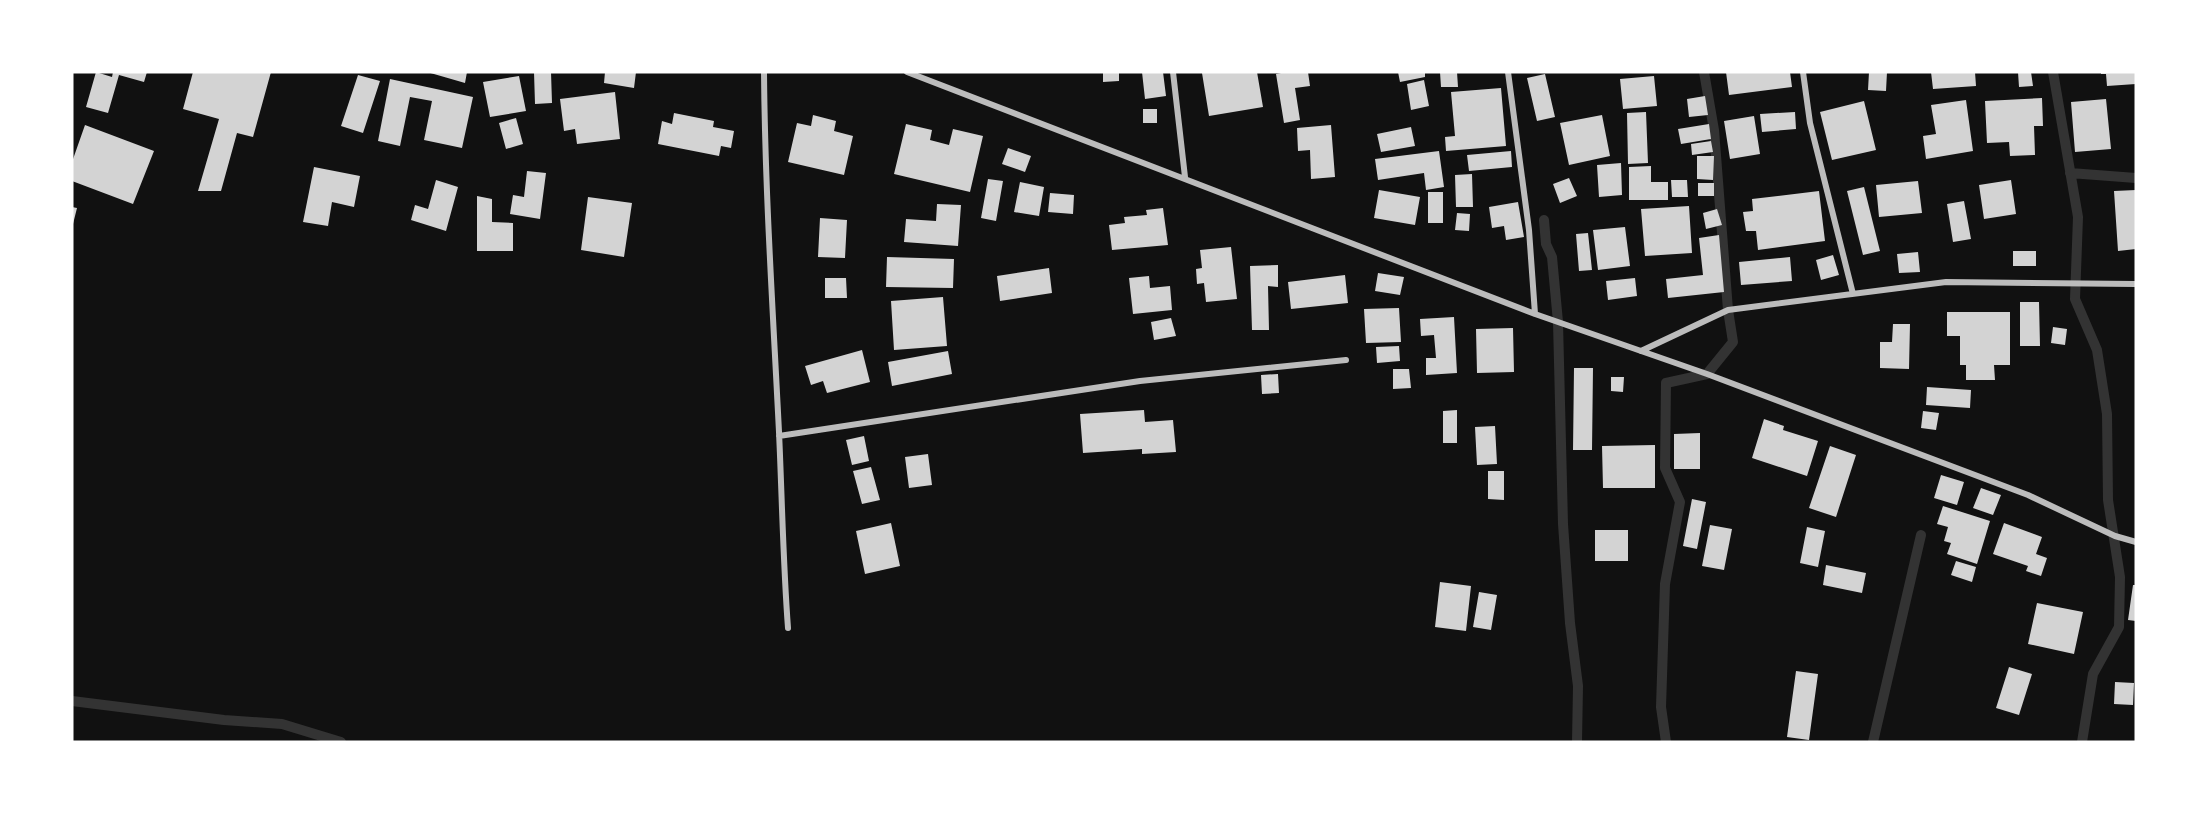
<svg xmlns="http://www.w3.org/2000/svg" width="2208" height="814" font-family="Commissioner,sans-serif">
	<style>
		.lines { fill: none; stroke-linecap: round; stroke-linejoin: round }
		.stream { stroke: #333; stroke-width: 10 }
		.building { fill: #d3d3d3 }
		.minor { stroke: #bcbcbc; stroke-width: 6 }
	</style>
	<rect width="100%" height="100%" fill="#111"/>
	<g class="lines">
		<path class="stream" d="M2053 72 2078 217 2075 299 2097 350 2107 414 2108 500 2120 577 2119 627 2093 674 2082 742
			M2070 173 2136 178
			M1544 220 1546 244 1552 257 1558 322 1563 524 1570 623 1578 686 1577 742
			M72 701 224 720 282 724 341 742
			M1666 742 1661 707 1665 584 1680 502 1665 468 1666 383 1707 374 1733 342 1728 310 1714 130 1704 72
			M1873 742 1921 535"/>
	</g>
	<path class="building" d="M96 72 112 77 113 72H147L144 82 119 75 108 113 86 107Z
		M193 72H271L253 137 237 133 221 191H198L219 119 183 109Z
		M427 72H467L465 83Z
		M534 72H551L552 103 535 104Z
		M605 72H636L634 88 604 83Z
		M1103 72H1119V81L1103 82Z
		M1142 72H1163L1166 96 1145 99Z
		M1257 72 1263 107 1209 116 1202 73Z
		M1286 72H1308L1310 86 1295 88 1300 120 1284 123 1276 74Z
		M1398 72H1425V77L1400 82Z
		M1440 72H1457L1458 87H1441Z
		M1726 72H1790L1792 87 1729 95Z
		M1869 72H1887L1886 91 1868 90Z
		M1931 72H1975L1976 86 1933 89Z
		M2018 72H2031L2033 86 2019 87Z
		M2101 72H2136V84L2107 86 2106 74H2101Z
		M1545 74 1555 117 1537 121 1527 78Z
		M358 75 380 81 363 133 341 126Z
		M519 76 526 111 490 117 483 82Z
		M1654 76 1657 106 1623 109 1620 79Z
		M390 79 473 97 462 148 424 140 432 101 410 97 400 146 378 141Z
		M1424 80 1429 106 1411 110 1407 84Z
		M1501 88 1506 146 1446 151 1445 137 1455 136 1451 92Z
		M615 92 620 139 577 144 575 129 564 131 560 99Z
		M1705 96 1708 115 1689 117 1687 99Z
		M2042 98 2043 126H2034L2035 155 2010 156 2009 142 1987 143 1985 101Z
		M2106 99 2111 149 2075 152 2071 102Z
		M1966 100 1973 151 1926 159 1923 136 1936 134 1931 105Z
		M1864 101 1876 150 1832 160 1820 112Z
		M1143 109H1157V123H1143Z
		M1646 112 1648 163 1628 164 1627 113Z
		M1795 112 1796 129 1762 132 1760 114Z
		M674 113 714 121 713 127 734 131 731 148 721 146 719 156 658 144 662 121 672 124Z
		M813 115 836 121 834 131 853 136 844 175 788 162 797 123 811 126Z
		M1602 115 1610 156 1569 165 1560 123Z
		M1754 116 1760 154 1730 159 1724 121Z
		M516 118 523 144 506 149 499 123Z
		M906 124 932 130 930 140 949 145 953 129 983 136 970 192 894 174Z
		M1709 124 1711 139 1681 144 1678 129Z
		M85 125 154 151 133 204 72 181V162Z
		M1331 125 1335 177 1311 179 1310 150 1298 151 1297 128Z
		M1411 127 1415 146 1381 152 1377 134Z
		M1711 141 1713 152 1692 155 1691 144Z
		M1008 148 1031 156 1025 172 1002 164Z
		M1439 151 1444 187 1426 190 1424 173 1378 180 1375 159Z
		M1511 151 1512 167 1469 171 1467 155Z
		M1697 156H1714L1713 180 1697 179Z
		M1621 163 1622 195 1599 197 1597 165Z
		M1651 166V182H1668V200H1629V167Z
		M314 167 360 176 354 207 332 202 328 226 303 222Z
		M527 171 546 173 540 219 510 214 513 195 524 197Z
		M1472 174 1473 207H1456L1455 175Z
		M1569 178 1577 196 1560 203 1553 184Z
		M988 179 1003 181 996 221 981 218Z
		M436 180 458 187 446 231 411 220 415 205 428 209Z
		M1671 180H1687L1688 197H1672Z
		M2011 180 2016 214 1984 219 1979 185Z
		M1918 181 1922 213 1879 217 1876 185Z
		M1020 182 1044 187 1039 216 1014 212Z
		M1698 183H1714V196H1698Z
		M1864 187 1880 251 1863 255 1847 191Z
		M1379 190 1420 197 1415 225 1374 218Z
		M2136 190V249L2118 251 2114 191Z
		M1819 191 1825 241 1758 250 1756 231H1746L1743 212 1753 211 1752 199Z
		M1428 192H1443V223H1428Z
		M1050 193 1074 195 1073 214 1048 212Z
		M477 196 492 199V222L513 223V251H477Z
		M588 197 632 203 624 257 581 250Z
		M1964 201 1971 239 1953 242 1947 204Z
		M1518 202 1524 237 1506 240 1504 226 1492 228 1489 207Z
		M937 204 961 205 958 246 904 242 906 219 936 221Z
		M1689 206 1692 253 1645 256 1641 209Z
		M72 207 77 208 73 224H72Z
		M1163 208 1168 245 1112 250 1109 225 1125 223 1124 217 1147 215 1146 210Z
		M1717 209 1722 225 1706 229 1703 213Z
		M1457 213 1470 214 1469 231 1455 230Z
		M820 218 847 220 845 258 818 257Z
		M1625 227 1630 266 1598 270 1593 230Z
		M1588 233 1592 270 1579 271 1576 234Z
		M1719 235 1724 292 1668 298 1666 279 1703 275 1699 238Z
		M1231 247 1237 299 1206 302 1204 283 1197 284 1196 269 1202 268 1200 250Z
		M2013 251H2036V266H2013Z
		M1918 252 1920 272 1899 273 1897 254Z
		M1833 255 1839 275 1821 280 1816 260Z
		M887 257 954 259 953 288 886 287Z
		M1790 257 1792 281 1741 285 1739 262Z
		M1278 265V287L1268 286 1269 330H1252L1250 266Z
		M1049 268 1052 293 1000 301 997 276Z
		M1378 273 1404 277 1400 295 1375 291Z
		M1345 275 1348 303 1291 309 1288 282Z
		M1149 276 1150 288 1170 286 1172 310 1133 314 1129 278Z
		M825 278H846L847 298H825Z
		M1635 278 1637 296 1608 300 1606 281Z
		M943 297 947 346 894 350 891 301Z
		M2020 302H2039L2040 346H2020Z
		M1399 308 1401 342 1366 343 1364 309Z
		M1947 312H2010V365H1994L1995 380H1966V365H1960V336H1947Z
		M1454 317 1457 373 1426 375V358H1436L1434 335 1421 336 1420 319Z
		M1171 318 1176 336 1154 340 1151 322Z
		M1893 324H1910L1909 369 1880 368V342H1892Z
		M2053 327 2067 329 2065 345 2051 343Z
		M1513 328 1514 372 1477 373 1476 329Z
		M1399 346 1400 361 1377 363 1376 347Z
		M862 350 870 382 827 393 823 381 811 385 805 366Z
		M948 351 952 374 892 386 888 362Z
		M1574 368H1593L1592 450H1573Z
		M1393 369H1409L1411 388 1393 389Z
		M1278 374 1279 393 1262 394 1261 375Z
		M1611 377H1624L1623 392 1611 391Z
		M1927 387 1971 390 1970 408 1926 405Z
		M1144 410 1145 422 1173 420 1176 452 1142 454V449L1083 453 1080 414Z
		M1457 410V443H1443V411Z
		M1923 411 1939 413 1936 430 1921 428Z
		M1764 419 1784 426 1783 430 1818 441 1807 476 1752 458Z
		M1495 426 1497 464 1477 465 1475 427Z
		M1700 433V469H1674V434Z
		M864 436 869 461 852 465 846 440Z
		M1655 445V488H1603L1602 446Z
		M1830 446 1856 455 1836 517 1809 508Z
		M928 454 932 485 909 488 905 457Z
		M871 467 880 500 862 504 853 471Z
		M1488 471H1504V500L1488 499Z
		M1941 475 1964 482 1957 505 1934 498Z
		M1981 488 2001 495 1993 515 1973 508Z
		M1692 499 1706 502 1697 549 1683 546Z
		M1943 506 1990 521 1977 564 1947 554 1951 543 1944 541 1948 527 1937 524Z
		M891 523 900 566 865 574 856 531Z
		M2004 523 2042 537 2036 554 2047 558 2041 576 2026 571 2028 566 1993 554Z
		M1710 525 1732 529 1724 570 1702 566Z
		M1807 527 1825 531 1818 567 1800 563Z
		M1595 530H1628V561H1595Z
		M1956 561 1976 567 1972 582 1951 575Z
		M1826 565 1866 573 1862 593 1823 585Z
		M1440 582 1471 586 1466 631 1435 627Z
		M2133 585H2136V621L2128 620Z
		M1479 592 1497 595 1491 630 1473 627Z
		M2037 603 2083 612 2074 654 2028 644Z
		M2009 667 2032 674 2019 715 1996 708Z
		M1796 671 1818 674 1809 740 1787 737Z
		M2115 682 2134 683 2133 705 2114 704Z"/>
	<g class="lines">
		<path class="minor" d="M764 72C765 192 773 312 779 432 782 497 783 562 788 628
			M907 72 1535 314 1707 374 2028 495 2115 536 2136 542
			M1173 72 1185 177
			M1508 72 1529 230 1535 314
			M1803 72 1810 123 1853 294
			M1641 351 1728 310 1946 282 2136 284
			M779 436 1140 381 1346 360"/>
	</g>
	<rect width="2208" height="814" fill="none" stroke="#ffffff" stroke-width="147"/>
</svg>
